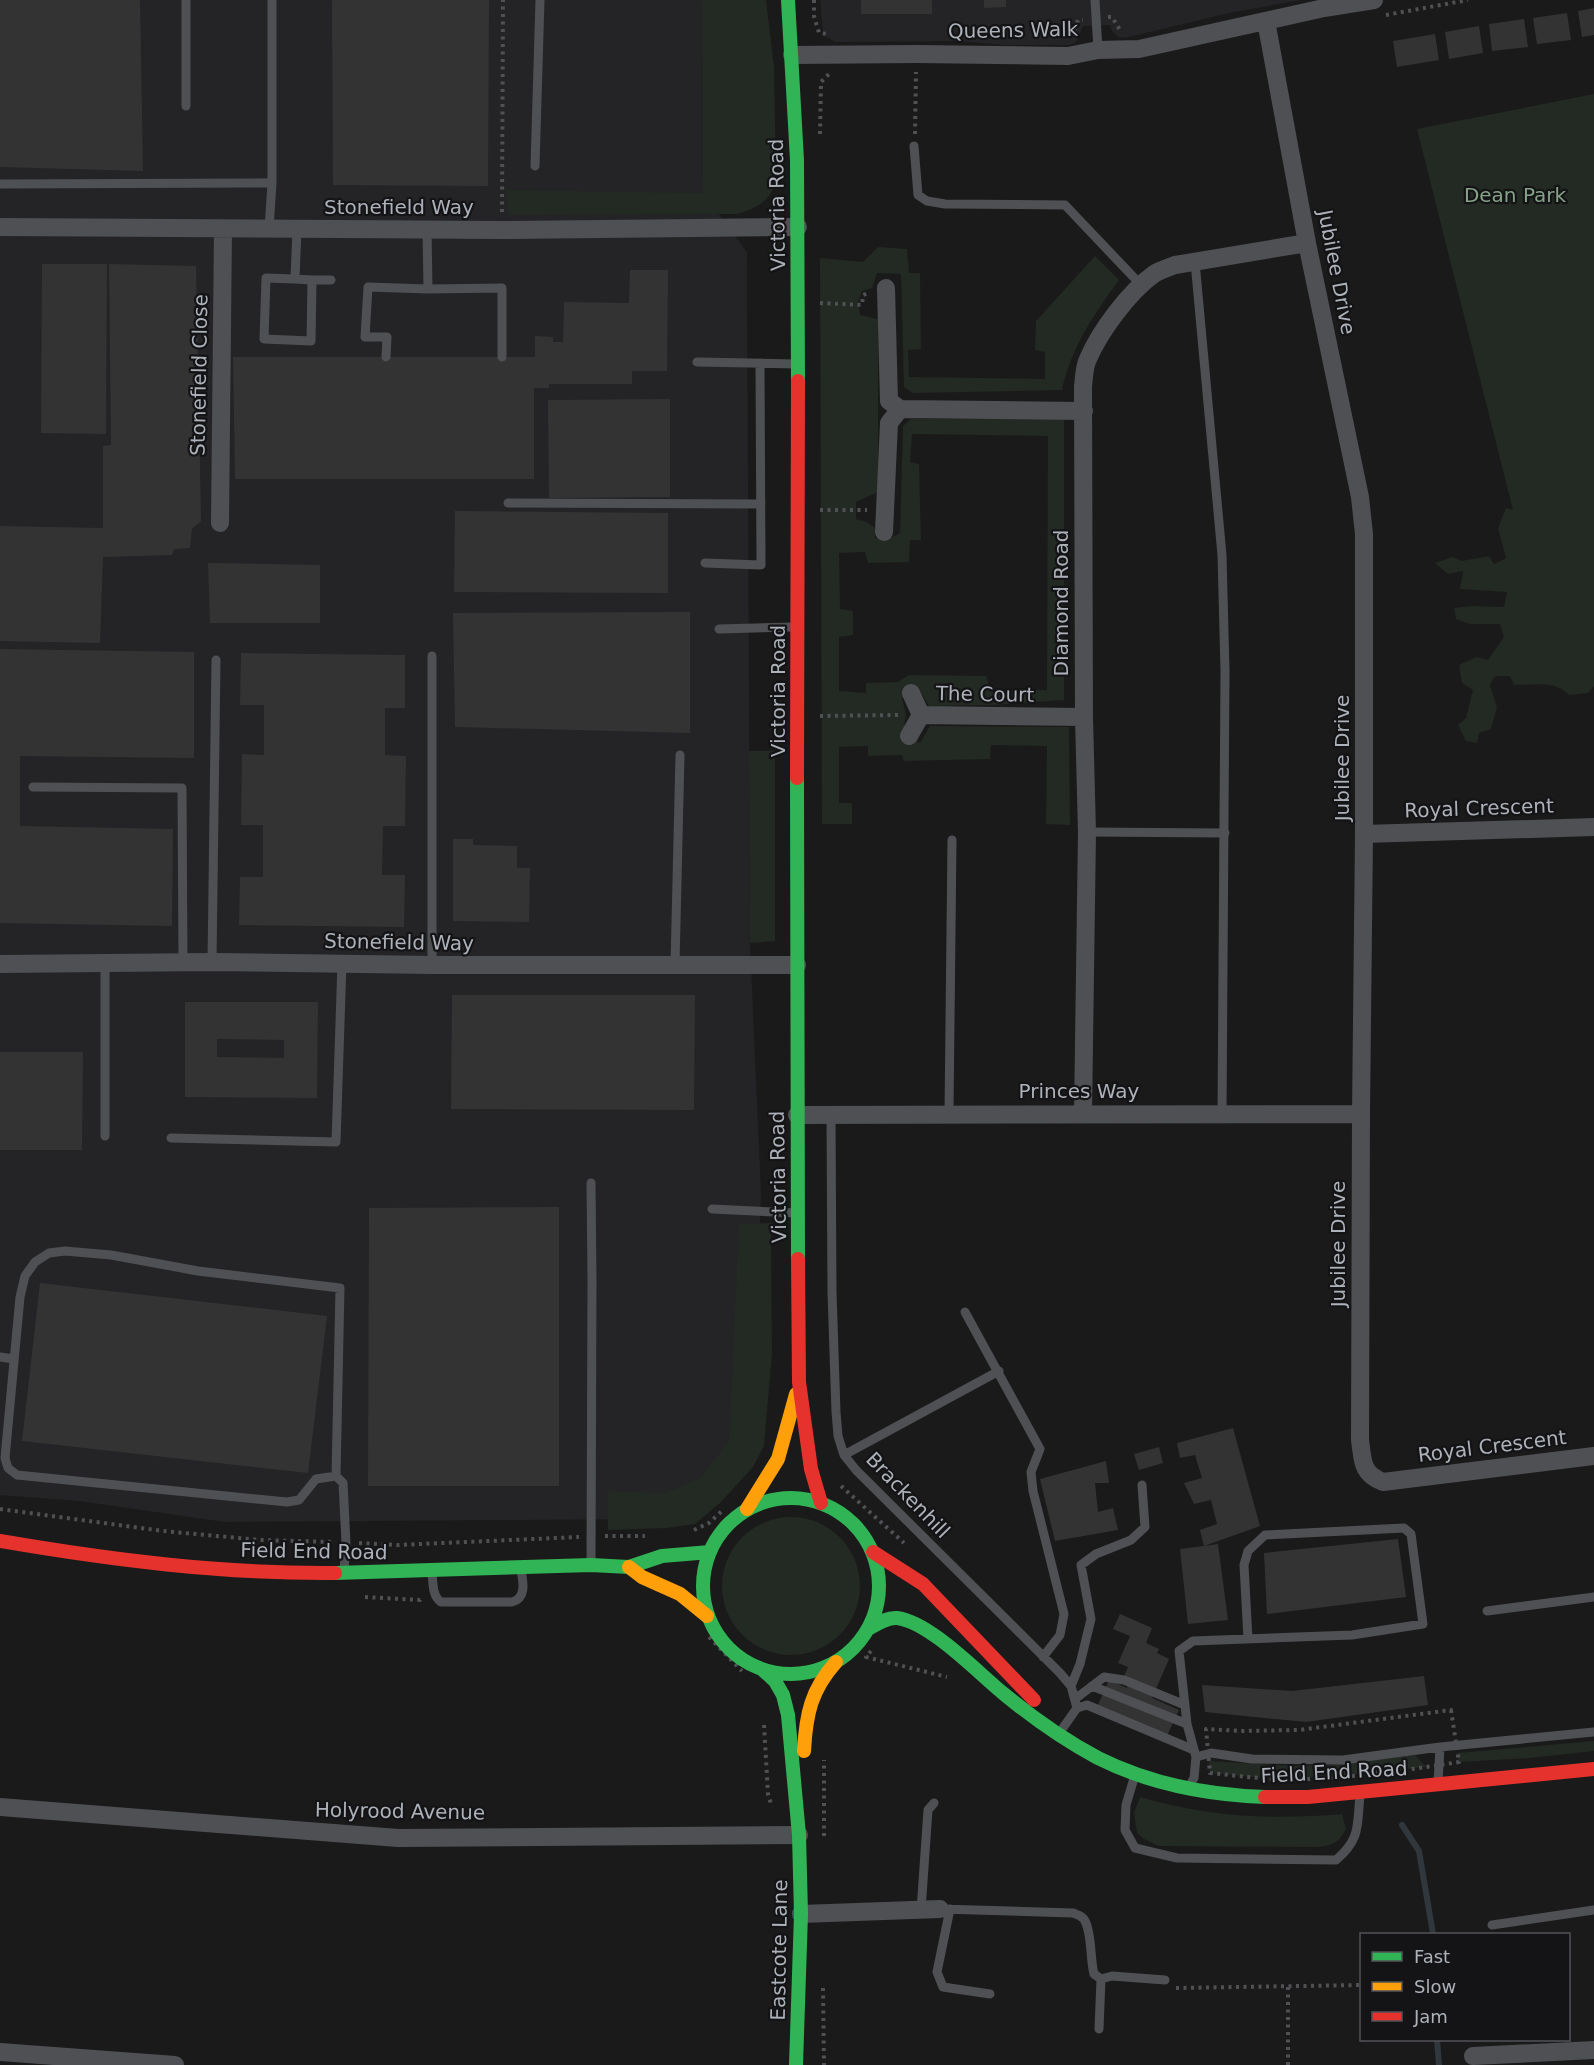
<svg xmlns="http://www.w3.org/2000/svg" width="1594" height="2065" font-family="'DejaVu Sans',sans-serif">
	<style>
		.built { fill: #242426 }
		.green { fill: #232923; fill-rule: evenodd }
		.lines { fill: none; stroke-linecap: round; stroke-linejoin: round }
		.stream { stroke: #30373d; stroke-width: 6 }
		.building { fill: #333334; fill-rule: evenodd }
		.path { stroke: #505154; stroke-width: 4; stroke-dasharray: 3 4.5; stroke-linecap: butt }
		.lane { stroke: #4f5053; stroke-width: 9 }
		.street { stroke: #4f5053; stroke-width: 18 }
		.fast { stroke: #30b455; stroke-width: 14 }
		.slow { stroke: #ff9f0a; stroke-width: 14 }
		.jam { stroke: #e5322d; stroke-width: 14 }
		.labels { text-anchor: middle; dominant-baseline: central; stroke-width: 4.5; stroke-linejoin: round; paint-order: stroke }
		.street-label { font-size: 20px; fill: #adb1b9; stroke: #141416 }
		.park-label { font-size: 20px; fill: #86a288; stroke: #141416 }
	</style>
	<rect width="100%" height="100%" fill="#1a1a1a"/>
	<path class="built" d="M0 0H702L703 193 747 252 750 943 761 1194 753 1416 672 1519 225 1522 79 1501 0 1495Z
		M820 0H1300L1229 13 1125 38 1118 37 1112 31 1110 25 1083 26 1076 42 1070 45H1003L959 41 835 42 827 37 823 31Z"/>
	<path class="green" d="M702 0H766L774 67 776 180C772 200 756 209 737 214L508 215 506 190 703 193Z
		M1594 94V686L1588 693 1569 695C1555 680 1534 685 1514 685L1510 676H1495L1490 685 1497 707 1491 729 1479 733 1477 743 1466 741 1458 725 1466 718 1473 690 1462 683 1459 665 1476 657 1488 660 1504 637 1500 624H1470L1456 619 1454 608 1471 606 1504 607 1507 592 1460 589 1463 571 1448 574 1435 563 1452 557 1462 561 1489 556 1494 564 1506 558 1498 528 1506 508 1513 510 1417 129Z
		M878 247 907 249 909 273H920L921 349 908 350 909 377 1045 379V352L1035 350 1036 321 1095 256 1119 280C1094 314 1071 348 1062 390L913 393 904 387 901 274 877 273 872 288 862 291 858 302 860 315 878 319V492L856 502V519L867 522 875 528V538L889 539 900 533 903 426 911 419H1064V700L992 705 929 706 919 689 902 698 906 715 903 733 920 743 930 726 1069 727 1070 825 1046 824 1047 746 991 745 990 759 904 761 902 755 868 756V746L839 747V803H852V824H822L820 258 863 262ZM912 434 1048 436 1047 690 991 691 986 676 909 675 898 682 866 683V693L839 691V637L853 635V611L840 609 839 553 865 552 868 563 909 562 910 540H921L919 464 910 462Z
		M749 751H775V941L750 943Z
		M771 1223 772 1354 764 1446 753 1467 720 1503 695 1524 667 1528 608 1530V1491L666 1493 700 1478 729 1441 739 1224Z
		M722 1586a69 69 0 1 1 138 0a69 69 0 1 1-138 0Z
		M1594 1741V1751L1530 1758 1459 1762 1457 1753Z
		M1415 1755 1426 1767 1338 1776 1276 1779 1210 1773 1209 1761 1293 1766 1339 1764Z
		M1140 1797C1207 1817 1272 1820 1342 1814L1346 1829C1339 1842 1334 1845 1319 1847L1159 1846 1144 1839 1137 1833 1134 1813Z"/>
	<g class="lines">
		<path class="stream" d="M1402 1825 1419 1851 1433 1934
			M1437 2040 1439 2065"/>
	</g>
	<path class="building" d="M0 0H140L143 171 0 167Z
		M332 0H489L488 186 333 185Z
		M861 0H932V14H861Z
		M984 0H1006V7L984 8Z
		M1594 8V35L1582 37 1578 11Z
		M1567 13 1571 40 1537 44 1533 18Z
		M1524 19 1528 47 1492 51 1489 24Z
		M1479 26 1483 53 1449 59 1445 32Z
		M1435 34 1439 60 1397 67 1393 41Z
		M42 264H107L106 434 41 433Z
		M109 264 196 266 201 521 192 529 190 548 174 549 172 555 103 557 100 643 0 641V526L103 528V446L111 445Z
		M630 270H668L667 371H632V384H549V388H534V479H235L233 357H535V336L553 337V342H563L564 302 629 303Z
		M670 399V497L549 498 548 400Z
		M455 511 668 513V593L454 592Z
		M208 563 320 565V623H210Z
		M690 612V733L455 727 453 613Z
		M0 649 194 652V758L20 756V826L173 829 172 926 0 923Z
		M241 653 405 655V708H385V755L406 756 405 826H383L382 875H405L404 927 239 925 240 877H263V825H241L242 754 264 755V705H240Z
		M453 839H473V845L517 846V868H530L529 922 453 921Z
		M452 995H695L694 1110 451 1109Z
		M185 1002H318L317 1098 185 1097ZM217 1039 284 1040V1058L217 1057Z
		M0 1052H83L82 1150H0Z
		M559 1207V1486H368L369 1208Z
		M40 1283 327 1316 308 1473 22 1441Z
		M1233 1428 1260 1526 1204 1546 1218 1544 1228 1620 1188 1624 1180 1549 1204 1546 1200 1530 1217 1524 1211 1500 1194 1504 1184 1483 1202 1478 1195 1455 1180 1458 1177 1443Z
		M1159 1447 1163 1463 1139 1470 1134 1454Z
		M1106 1461 1109 1483H1095L1098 1512 1113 1508 1118 1530 1055 1541 1040 1479Z
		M1398 1539 1406 1597 1267 1614 1264 1553Z
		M1120 1614 1152 1628 1146 1643 1159 1649 1157 1653 1169 1659 1152 1698 1179 1710 1166 1738 1097 1707 1109 1680 1127 1688 1129 1682 1123 1679 1128 1667 1118 1663 1130 1636 1113 1629Z
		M1424 1676 1428 1705 1306 1722 1205 1712 1202 1685 1292 1691Z"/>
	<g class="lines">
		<path class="path" d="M814 0V16L819 33 827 34
			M1386 15 1468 0
			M1108 17H1112L1120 30 1123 31
			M1070 36 1075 29 1078 20H1083
			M820 134 821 82 830 73
			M915 134 916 72
			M502 212 503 0
			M820 303 862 305 863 295 868 293
			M820 510H867
			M820 716 899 715
			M841 1486 904 1543
			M0 1509 163 1531 260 1540 333 1542
			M694 1530 709 1523 724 1509
			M605 1536H645
			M359 1543 398 1545 579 1537
			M365 1597 420 1600 422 1596
			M709 1637 742 1671
			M871 1651 866 1657 947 1677
			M1451 1710 1459 1762C1402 1771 1332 1781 1275 1779 1253 1778 1231 1775 1210 1773L1206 1729 1241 1731 1299 1730Z
			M764 1725 768 1794 772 1807
			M824 1836V1760
			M1288 1987V2065
			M823 1988 824 2065
			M1176 1988 1361 1985"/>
		<path class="lane" d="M1095 0 1098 50
			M186 106V0
			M914 146 918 195 927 201 945 204 1065 205 1141 285
			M535 166 540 0
			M0 184 272 183
			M269 229 272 183V0
			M427 230 428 289 502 288V357
			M1195 262 1222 555 1225 671 1222 1115
			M295 279 312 280 311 341 264 339 266 278 295 279 297 229
			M312 280H331
			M386 357 387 337H365L368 287 428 289
			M697 362 795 364
			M508 503 761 504
			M705 563 761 565 760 363
			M719 629 794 627
			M33 787 182 788 183 963
			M1087 832 1225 833
			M212 962 216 660
			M432 965V656
			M675 965 680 755
			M949 1113 952 840
			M831 1115 832 1292 836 1412 838 1436 844 1455 856 1470 1060 1673 1071 1686 1077 1708 1060 1732
			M105 1136V963
			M171 1138 336 1142 342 963
			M591 1183 592 1280 591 1563
			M712 1209 795 1213
			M965 1312 1040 1449 1031 1472 1033 1491 1064 1614 1060 1635 1043 1657
			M0 1357 14 1359
			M844 1455 999 1371
			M336 1476 316 1479 299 1500 287 1502 17 1475 8 1468 5 1458 20 1297 25 1276 35 1262 49 1253 65 1251 111 1255 198 1271 340 1288 336 1476 343 1483 346 1543 344 1570
			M432 1572C433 1582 432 1596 441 1602H512C527 1598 523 1581 521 1570
			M1487 1611 1594 1597
			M1071 1686 1080 1664 1091 1619 1081 1565 1096 1554 1131 1540 1145 1527 1142 1485
			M1092 1686 1187 1724
			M1075 1699 1104 1677 1124 1680 1185 1705
			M1077 1708 1087 1705 1194 1750
			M1196 1757 1187 1724 1179 1651 1193 1641 1352 1635 1423 1624 1411 1534 1404 1528 1265 1535 1248 1551 1244 1565 1248 1639
			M1135 1775 1126 1805 1125 1830 1135 1848 1177 1858 1336 1860C1361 1839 1357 1825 1360 1795
			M1438 1783 1440 1747
			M1190 1785 1194 1778 1196 1757 1211 1753 1252 1759 1343 1760 1440 1747 1594 1732
			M940 1909 1073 1913C1078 1915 1083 1916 1085 1921 1092 1934 1090 1959 1094 1974L1101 1979 1099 2029
			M950 1909 937 1972 943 1987 990 1994
			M921 1910 928 1810 934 1803
			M1492 1925 1594 1910
			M1101 1979 1112 1976 1165 1980"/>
		<path class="street" d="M1266 21 1307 243 1360 497 1364 534V834L1361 1114 1360 1440C1363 1461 1361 1473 1383 1482L1594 1456
			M792 55 916 54 1068 56 1098 50 1139 49 1324 8 1374 0
			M0 227 502 230 798 227
			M900 409 1084 411
			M220 523 223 229
			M884 532 889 423 900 409 889 401 886 288
			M921 715 1084 717
			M909 736 921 715 911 693
			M1364 834 1594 827
			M0 964 212 962 432 965H797
			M1083 1114 1087 832 1084 717 1083 387C1084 378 1084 367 1088 359 1100 331 1129 292 1154 274 1160 270 1168 268 1175 265L1307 243
			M797 1115 1361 1114
			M0 1807 398 1838 799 1835
			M801 1914 940 1909
			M0 2052 175 2065
			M1473 2056 1594 2050"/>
		<path class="fast" d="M788 0 797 160 798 381
			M797 778 798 1259
			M703 1586a88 88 0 1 1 176 0a88 88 0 1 1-176 0Z
			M335 1573 591 1565 629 1567 662 1556 710 1552
			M868 1629C877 1624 887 1617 897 1618 930 1622 978 1673 1004 1694 1033 1718 1064 1740 1098 1758 1150 1784 1208 1795 1265 1797
			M763 1670 775 1681 783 1695 788 1715 799 1835 801 1914 796 2065"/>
		<path class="slow" d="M747 1509 778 1459 796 1394
			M629 1567 642 1577 680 1594 707 1616
			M804 1751C806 1714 811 1690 836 1662"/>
		<path class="jam" d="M797 778 798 381
			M798 1259 799 1382 811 1469 821 1503
			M0 1541C111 1560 222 1574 335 1573
			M873 1552 923 1584 1034 1700
			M1265 1797H1308L1594 1769"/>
	</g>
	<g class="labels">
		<g class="street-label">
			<text transform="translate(1013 30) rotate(-1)">Queens Walk</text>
			<text transform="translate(777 205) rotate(-91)">Victoria Road</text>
			<text x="399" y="207">Stonefield Way</text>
			<text transform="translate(1337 272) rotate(79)">Jubilee Drive</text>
			<text transform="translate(199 375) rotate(-89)">Stonefield Close</text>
			<text transform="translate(1061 603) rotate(-90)">Diamond Road</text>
			<text transform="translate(778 691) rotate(-90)">Victoria Road</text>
			<text transform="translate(985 694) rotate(1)">The Court</text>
			<text transform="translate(1342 758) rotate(-90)">Jubilee Drive</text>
			<text transform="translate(1479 808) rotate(-2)">Royal Crescent</text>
			<text transform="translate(399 942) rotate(1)">Stonefield Way</text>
			<text x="1079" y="1091">Princes Way</text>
			<text transform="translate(778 1177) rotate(-91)">Victoria Road</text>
			<text transform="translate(1338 1244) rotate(-90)">Jubilee Drive</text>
			<text transform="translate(1492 1446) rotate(-7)">Royal Crescent</text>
			<text transform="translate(908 1495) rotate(46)">Brackenhill</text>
			<text transform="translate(314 1551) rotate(1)">Field End Road</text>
			<text transform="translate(1334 1772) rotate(-3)">Field End Road</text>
			<text transform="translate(400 1811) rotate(1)">Holyrood Avenue</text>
			<text transform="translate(779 1950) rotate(-89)">Eastcote Lane</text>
		</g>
		<g class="park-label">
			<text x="1515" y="195">Dean Park</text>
		</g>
	</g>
	<rect x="1360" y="1933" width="210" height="108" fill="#141416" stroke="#515357" stroke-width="1.5"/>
	<rect x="1372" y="1952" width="30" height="9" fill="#30b455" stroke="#515357" stroke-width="1.5"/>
	<text x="1414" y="1963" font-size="18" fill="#adb1b9">Fast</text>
	<rect x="1372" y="1982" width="30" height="9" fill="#ff9f0a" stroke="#515357" stroke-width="1.5"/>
	<text x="1414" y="1993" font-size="18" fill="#adb1b9">Slow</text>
	<rect x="1372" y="2012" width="30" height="9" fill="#e5322d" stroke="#515357" stroke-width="1.5"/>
	<text x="1414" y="2023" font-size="18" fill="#adb1b9">Jam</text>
</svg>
